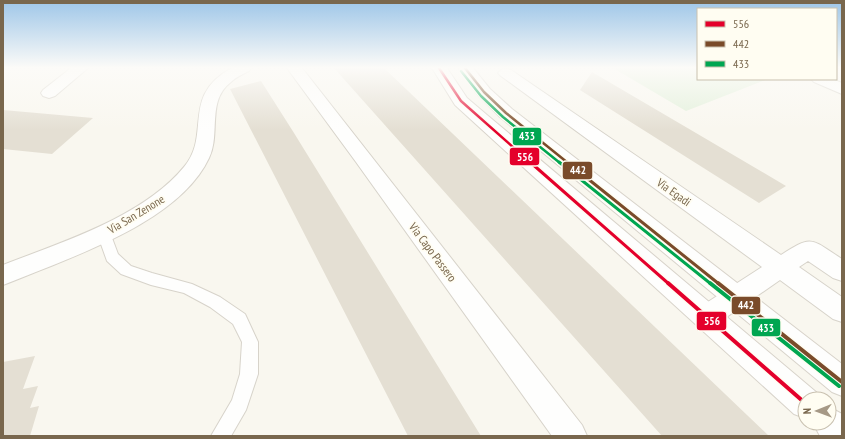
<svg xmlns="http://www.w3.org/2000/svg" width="845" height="439" font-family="'PT Sans Narrow',sans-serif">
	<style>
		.green { fill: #e2f0da }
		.building { fill: #e4dfd3 }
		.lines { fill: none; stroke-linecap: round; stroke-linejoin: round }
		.lane-casing { stroke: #d7d3ca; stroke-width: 2 }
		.street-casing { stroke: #d7d3ca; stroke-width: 2 }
		.secondary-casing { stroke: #d8d3ca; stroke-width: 2 }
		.lane { fill: #fefefd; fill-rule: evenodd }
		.street { fill: #fefefd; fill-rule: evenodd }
		.secondary { fill: #fefefd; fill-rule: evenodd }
		.bus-1-far2-casing { stroke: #fffdf2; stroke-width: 5 }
		.bus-1-far1-casing { stroke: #fffdf2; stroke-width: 6 }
		.bus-1-casing { stroke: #fffdf2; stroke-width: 7 }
		.bus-2-far2-casing { stroke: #fffdf2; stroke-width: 5 }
		.bus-2-far1-casing { stroke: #fffdf2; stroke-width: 6 }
		.bus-2-casing { stroke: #fffdf2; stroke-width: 7 }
		.bus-3-far2-casing { stroke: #fffdf2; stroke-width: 5 }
		.bus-3-far1-casing { stroke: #fffdf2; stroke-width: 6 }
		.bus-3-casing { stroke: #fffdf2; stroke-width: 7 }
		.bus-1-far2 { stroke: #e4002b; stroke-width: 2.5 }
		.bus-1-far1 { stroke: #e4002b; stroke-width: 3 }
		.bus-1 { stroke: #e4002b; stroke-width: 4 }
		.bus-2-far2 { stroke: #7a4b2a; stroke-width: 2.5 }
		.bus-2-far1 { stroke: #7a4b2a; stroke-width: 3 }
		.bus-2 { stroke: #7a4b2a; stroke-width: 4 }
		.bus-3-far2 { stroke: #00a651; stroke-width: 2.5 }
		.bus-3-far1 { stroke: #00a651; stroke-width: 3 }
		.bus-3 { stroke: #00a651; stroke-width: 4 }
		.labels { text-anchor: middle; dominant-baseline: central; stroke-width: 3.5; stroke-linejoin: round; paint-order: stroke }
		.street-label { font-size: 12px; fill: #79674d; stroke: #fffdf2 }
		.line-badge { stroke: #fffdf2; stroke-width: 1.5 }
		.badge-label { font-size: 11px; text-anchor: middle; font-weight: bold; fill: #fff }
	</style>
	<rect width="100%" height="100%" fill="#f9f7ef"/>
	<path class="green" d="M613 68H698V79H768L686 111Z"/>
	<path class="building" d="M334 68H384L769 436H662Z
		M592 72 696 133 786 186 759 203 580 90Z
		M261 81 294 133 481 436H408L230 89Z
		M3 110 93 118 52 154 3 149Z
		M35 356 23 389 38 386 30 408 39 406 30 436H3V362Z"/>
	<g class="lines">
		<g class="lane-casing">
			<path id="lane" d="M104 228 109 230 118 254 131 266 152 273 192 284 220 297 245 314 258 342V374L246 410 231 436H211L232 400 240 374 242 342 233 324 210 307 184 293 151 285 121 274 107 261 97 233 99 230Z"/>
		</g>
		<g class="street-casing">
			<path id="street" d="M71 68H88L55 96 49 98 43 96 41 93 43 90Z
				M232 68H251L249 71C243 74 236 77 231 82 206 101 221 134 209 158 184 212 103 245 51 266 35 272 19 279 3 285V265C62 242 143 217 184 167 212 134 180 96 232 68Z
				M287 68H302L582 425 587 436H552L356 162Z
				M506 68 511 70 781 255C813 234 811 239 842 259V281L833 278 808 261 799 267 842 297V322L833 319 780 280 715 325 706 328 697 325 693 317 697 309 762 267 501 76 498 73 501 70Z
				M811 79H832L842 83V94L814 82Z"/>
		</g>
		<g class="secondary-casing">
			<path id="secondary" d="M432 68H447L467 98 487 115 816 392 819 399H805V418L794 414 455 105Z
				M458 68H473L490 89 512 109 842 364V396L832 392 500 117 478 95Z
				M829 407 842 414V436H820L813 423H829Z"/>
		</g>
		<use href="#lane" class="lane"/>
		<use href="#street" class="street"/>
		<use href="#secondary" class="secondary"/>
		<g class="bus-1-far2-casing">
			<path id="bus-1-far2" d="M439 68 461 101 531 163"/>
		</g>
		<g class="bus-1-far1-casing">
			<path id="bus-1-far1" d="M530 162 669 284"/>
		</g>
		<g class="bus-1-casing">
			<path id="bus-1" d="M668 283 805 403"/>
		</g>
		<g class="bus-2-far2-casing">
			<path id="bus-2-far2" d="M465 68 484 92 506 113 568 163"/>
		</g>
		<g class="bus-2-far1-casing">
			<path id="bus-2-far1" d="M567 162 719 284"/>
		</g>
		<g class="bus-2-casing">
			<path id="bus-2" d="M718 283 842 382"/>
		</g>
		<g class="bus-3-far2-casing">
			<path id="bus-3-far2" d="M461 71 481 96 503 117 560 163"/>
		</g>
		<g class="bus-3-far1-casing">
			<path id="bus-3-far1" d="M559 162 711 284"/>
		</g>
		<g class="bus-3-casing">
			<path id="bus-3" d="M710 283 839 386"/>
		</g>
		<use href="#bus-1-far2" class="bus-1-far2"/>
		<use href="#bus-1-far1" class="bus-1-far1"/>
		<use href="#bus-1" class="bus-1"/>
		<use href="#bus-2-far2" class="bus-2-far2"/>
		<use href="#bus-2-far1" class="bus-2-far1"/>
		<use href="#bus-2" class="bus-2"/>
		<use href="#bus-3-far2" class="bus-3-far2"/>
		<use href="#bus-3-far1" class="bus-3-far1"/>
		<use href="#bus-3" class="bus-3"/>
	</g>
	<linearGradient id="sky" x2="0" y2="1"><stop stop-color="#9ec6e8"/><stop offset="0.52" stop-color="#fcfbf8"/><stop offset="1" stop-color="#fcfbf8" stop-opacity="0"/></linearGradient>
	<rect width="845" height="130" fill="url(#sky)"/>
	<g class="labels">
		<g class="street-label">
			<text transform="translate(674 192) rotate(35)">Via Egadi</text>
			<text transform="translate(136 214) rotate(-31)">Via San Zenone</text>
			<text transform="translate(433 252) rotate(53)">Via Capo Passero</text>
		</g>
	</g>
	<g class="line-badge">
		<rect x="512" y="127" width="30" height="19" rx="4" fill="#00a651"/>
		<rect x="509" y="147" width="31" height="19" rx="4" fill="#e4002b"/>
		<rect x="562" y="161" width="31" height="19" rx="4" fill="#7a4b2a"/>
		<rect x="731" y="296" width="30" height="19" rx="4" fill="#7a4b2a"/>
		<rect x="696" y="311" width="31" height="20" rx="4" fill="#e4002b"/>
		<rect x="751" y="318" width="30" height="19" rx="4" fill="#00a651"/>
	</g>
	<g class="badge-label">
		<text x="527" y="140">433</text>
		<text x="525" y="161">556</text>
		<text x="578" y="174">442</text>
		<text x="746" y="309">442</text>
		<text x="712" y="325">556</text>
		<text x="766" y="332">433</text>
	</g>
	<rect width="845" height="439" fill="none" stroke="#79674d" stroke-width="8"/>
	<rect x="697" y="8" width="140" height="72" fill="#fffdf2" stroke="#c9c1b0"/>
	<rect x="705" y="21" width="20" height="6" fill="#e4002b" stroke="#c9c1b0"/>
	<text x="733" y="28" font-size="12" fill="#79674d">556</text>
	<rect x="705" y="41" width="20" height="6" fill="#7a4b2a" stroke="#c9c1b0"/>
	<text x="733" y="48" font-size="12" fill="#79674d">442</text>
	<rect x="705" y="61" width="20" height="6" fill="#00a651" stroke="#c9c1b0"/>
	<text x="733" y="68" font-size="12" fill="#79674d">433</text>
	<g transform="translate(817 411) rotate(269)"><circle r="19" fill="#fffdf2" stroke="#c9c1b0"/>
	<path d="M0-3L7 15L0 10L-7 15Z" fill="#a69986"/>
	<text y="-6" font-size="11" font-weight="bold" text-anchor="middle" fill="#79674d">N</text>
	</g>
</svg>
